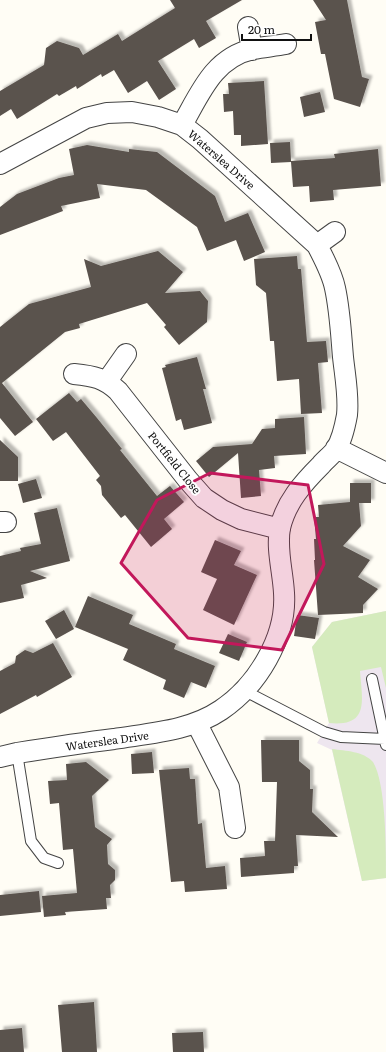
<svg xmlns="http://www.w3.org/2000/svg" width="386" height="1052" font-family="Literata,serif">
	<style>
		.industrial { fill: #eee6ef }
		.grass { fill: #d5ebbd }
		.building { fill: #5a524d; filter: url(#shadow) }
		.lines { fill: none; stroke-linecap: round; stroke-linejoin: round }
		.service-casing { stroke: #444; stroke-width: 12 }
		.minor-casing { stroke: #444; stroke-width: 22 }
		.service { stroke: #fff; stroke-width: 10 }
		.minor { stroke: #fff; stroke-width: 20 }
		.marked { fill: #c2185b; fill-opacity: 0.2; stroke: #c2185b; stroke-width: 3; stroke-linejoin: round }
		.labels { text-anchor: middle; dominant-baseline: central; stroke-width: 4; stroke-linejoin: round; paint-order: stroke }
		.street-label { font-size: 11px; fill: #111; stroke: #fff }
	</style>
	<defs>
		<filter id="shadow"><feDropShadow dx="3.5" dy="-3.5" stdDeviation="1" flood-color="#0004"/></filter>
	</defs>
	<rect width="100%" height="100%" fill="#fffdf5"/>
	<path class="industrial" d="M386 611V878L362 881 332 750 317 743 329 723 312 647 332 622Z"/>
	<path class="grass" d="M386 611V688L381 667 360 671C362 700 370 727 329 723L312 647 332 622Z
		M332 749C346 751 363 751 373 762 386 783 386 849 386 878L362 881Z"/>
	<path class="building" d="M170 0H242L206 21 216 38 199 48 194 39 158 61 176 89 159 100 147 81 128 93 114 70 102 77 101 74 77 89 76 86 59 96 57 94 17 119 11 109 0 116V91L44 65 46 48 57 41 79 48 83 55 118 34 122 41 175 8Z
		M313 0H347L362 77 369 79 360 107 334 99 325 54H321L315 22 326 20Z
		M264 81 268 144 241 146V135H234L233 111 224 112 223 94H229L228 83Z
		M320 92 325 112 304 117 300 97Z
		M290 142 291 161 335 158 334 154 378 149 381 186 333 190 334 200 310 202 309 186 293 187 291 162 271 163 270 143Z
		M87 145 129 152V149L157 152 215 196 225 222 248 213 265 252 244 261 236 240 207 251 197 227 146 190 97 184 100 198 61 206 63 211 0 235V207L17 194 59 178 74 175 69 149Z
		M158 251 183 272 165 293 200 291 208 301 207 322 179 345 164 327 166 325 147 303 79 324 80 328 65 332 2 383 33 422 15 436 0 418V327L29 304 91 287 84 259 101 266Z
		M297 256 298 269H301L307 342 326 341 328 362 318 363 322 413 301 414 299 379 277 381 274 341H270L266 293 256 285 254 259Z
		M197 357 206 389H203L212 423 184 430 181 419 176 421 162 368 166 367 165 365Z
		M69 393 77 402 81 399 97 418 122 449 120 450 157 496 170 486 184 502 164 519 172 529 151 547 125 515 121 518 102 495 101 486 96 480 100 476 66 432 53 441 36 419Z
		M304 417 306 454 274 456 275 468 259 470 261 496 241 498 238 453 209 477 196 461 213 447 252 444 262 429 275 428V419Z
		M0 440 18 457V481H0Z
		M36 479 42 498 23 503 18 484Z
		M350 483H371V503H359L361 526 343 546 370 560 358 577 378 589 363 605V613L318 615 314 560H315L314 539H316L314 517H319L318 505 350 502Z
		M57 508 70 561 30 571 47 578 21 585 24 598 0 603V556L21 551 20 548 41 544 34 513Z
		M215 540 241 551 234 565 257 575 234 625 203 610 217 579 201 572Z
		M88 596 133 615 129 624 176 644 174 649 215 666 206 688 191 682 184 698 163 689 166 680 123 660 128 649 75 627Z
		M64 610 74 629 56 639 45 621Z
		M297 615 319 618 315 639 294 636Z
		M228 634 247 642 239 661 219 653Z
		M53 643 72 677 37 697 36 695 0 714V671L15 663 16 656 25 650 33 653Z
		M261 740H299V761L310 770V789H313L312 812 338 837 296 835 298 866H294V873L241 877 240 858 265 856 264 841H275L277 782H262Z
		M152 752 154 773 132 774 131 754Z
		M86 762 109 780 92 796 95 827 112 839 107 845 108 864 115 870V880L110 885 111 898H106L107 909 65 912 66 915 44 917 42 896 77 893 73 849 63 850 59 803 50 804 48 781 67 780 66 764Z
		M189 768 190 779H195L198 824 202 823 206 868 225 866 227 889 185 892 184 881 171 882 159 770Z
		M39 891 41 912 0 916V895Z
		M94 1002 97 1052H62L58 1005Z
		M22 1028 24 1052H0V1030Z
		M203 1032 204 1052H173L172 1033Z"/>
	<g class="lines">
		<g class="service-casing">
			<path id="service" d="M372 679 386 745
				M245 691 324 732 341 737 385 739
				M17 753 31 841 44 858 58 863"/>
		</g>
		<g class="minor-casing">
			<path id="minor" d="M248 27 252 50
				M182 125C200 94 213 58 253 49 264 47 275 46 286 44
				M0 164 86 118 107 113 132 112 158 117 182 125 200 139 317 245C324 259 332 273 335 288 340 311 341 334 343 357 345 376 349 396 347 415 345 426 342 440 336 449 332 455 325 460 321 465 303 483 286 502 280 528 276 549 283 572 284 593 287 637 257 686 221 710 190 731 151 733 114 739 82 743 49 748 17 753L0 757
				M317 245 335 232
				M74 374C94 376 104 378 118 391L188 480 204 498 222 510 241 519 280 529
				M107 381 126 354
				M336 448 386 473
				M0 522H6
				M197 724 229 787 235 828"/>
		</g>
		<use href="#service" class="service"/>
		<use href="#minor" class="minor"/>
	</g>
	<path class="marked" d="M210 473 308 485 324 564 282 650 188 638 121 563 157 500Z"/>
	<g class="labels">
		<g class="street-label">
			<text transform="translate(222 159) rotate(41)">Waterslea Drive</text>
			<text transform="translate(175 462) rotate(51)">Portfield Close</text>
			<text transform="translate(107 740) rotate(-8)">Waterslea Drive</text>
		</g>
	</g>
	<path d="M242 34v6h69v-6" fill="none" stroke="#111111" stroke-width="2"/>
	<text x="248" y="34" font-size="12" fill="#111111" stroke="#ffffff" stroke-width="3" paint-order="stroke">20 m</text>
</svg>
